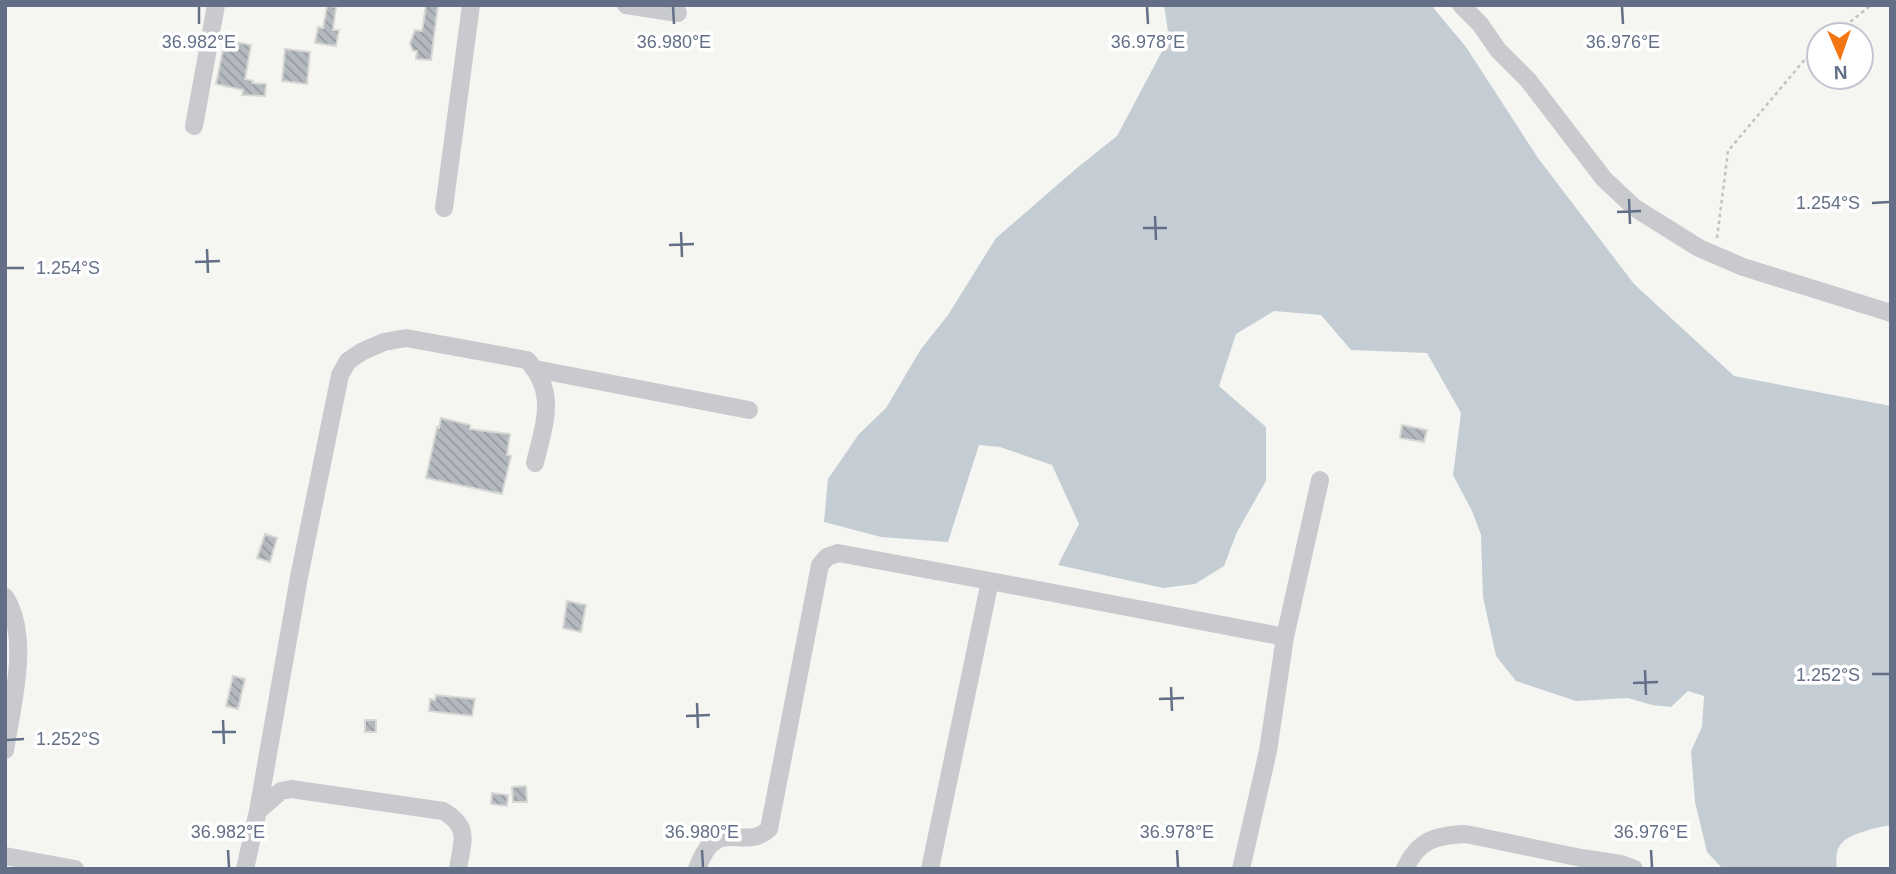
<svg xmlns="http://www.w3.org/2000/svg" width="1896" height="874" font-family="Helvetica,sans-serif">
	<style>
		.water { fill: #c5cdd4 }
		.building { fill: url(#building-back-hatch); stroke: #d7d7d4; stroke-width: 2 }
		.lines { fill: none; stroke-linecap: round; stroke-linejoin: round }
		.path { stroke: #c0c2c4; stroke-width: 2.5; stroke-dasharray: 3.5 3.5; stroke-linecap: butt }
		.minor { stroke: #c8cace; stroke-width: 18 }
		.ticks { fill: none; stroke: #626f86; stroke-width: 2.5 }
		.ticks-label { font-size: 18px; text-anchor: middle; fill: #626f86; stroke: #fff; stroke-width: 7; stroke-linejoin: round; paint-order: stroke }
	</style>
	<defs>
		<pattern id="building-back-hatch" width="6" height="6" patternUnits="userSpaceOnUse" patternTransform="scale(1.75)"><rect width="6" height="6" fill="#b4b9c0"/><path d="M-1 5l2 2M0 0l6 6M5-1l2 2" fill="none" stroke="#969ba2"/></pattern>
	</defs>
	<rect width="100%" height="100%" fill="#f5f6f2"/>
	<path class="water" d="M1164 5H1431L1466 47 1538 158 1634 284 1734 376 1891 406V825C1878 827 1852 833 1843 842 1835 849 1836 860 1837 869H1723L1707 852 1695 802 1691 751 1702 727 1704 696 1688 691 1671 707 1652 705 1628 698 1576 701 1516 681 1496 656 1483 597 1481 535 1472 511 1453 475 1461 413 1427 353 1351 350 1321 315 1274 311 1236 334 1219 386 1266 427V481L1237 532 1224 566 1195 584 1163 588 1058 565 1079 524 1052 465 1000 447 979 445 948 542 881 537 824 522 828 479 859 434 886 408 921 349 948 315 996 238 1078 167 1117 136 1169 38Z"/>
	<path class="building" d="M426 5H438L431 60 416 59 417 51H413L410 43 415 30 422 31Z
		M327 6 336 7 333 30H339L336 46 315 43 318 27 323 28Z
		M225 40 251 45 245 79 253 81 252 83 266 84 265 96 242 95 243 90 216 84Z
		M285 49 310 52 307 84 282 81Z
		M441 418 470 425V429L510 434 507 455 511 456 502 494 426 478 437 427 439 428Z
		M1402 425 1427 430 1424 442 1400 438Z
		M265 534 277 538 270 562 257 558Z
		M567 601 586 605 581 632 563 628Z
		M233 676 245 679 238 709 226 706Z
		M436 695 475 699 472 716 429 711 430 699 435 700Z
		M365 720H376V732H365Z
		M526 786 527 802H513L512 787Z
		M492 793 508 795 507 806 491 804Z"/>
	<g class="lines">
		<path class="path" d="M1834 35 1871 5
			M1717 238 1728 151 1806 58 1819 47"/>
		<path class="minor" d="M626 5 678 13
			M1461 5 1480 24 1498 50 1528 80 1604 179 1635 208 1699 248 1743 267 1891 313
			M194 126 216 5
			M444 208 471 5
			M535 369 749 410
			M5 597C31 637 12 705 5 750
			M258 811 281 791 291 789 443 811C471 827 462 842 458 869
			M5 856 75 869
			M245 869 258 811 299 577 340 375 348 361 363 351 384 342 406 338 527 360C558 393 544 424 535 463
			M697 869C717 813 743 853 769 829L820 565 827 557 838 553 990 581
			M930 869 990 581 1285 637
			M1241 869 1268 751 1285 637 1320 480
			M1405 869C1418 840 1436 835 1466 834L1581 858 1621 864 1634 869"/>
	</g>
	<path class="ticks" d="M199 7V24M673 7 674 24M1147 7 1148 24M1622 7 1623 24M1629 199 1630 224M1872 203 1889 202M1617 212 1641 211M1155 216 1156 240M1143 228H1167M681 232 682 257M669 245 694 244M207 249 208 273M195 262 220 261M7 268H24M1645 670 1646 695M1872 674H1889M1633 683 1658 682M1171 687 1172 711M1159 699 1184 698M697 703 698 728M686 716 710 715M223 720 224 744M212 732H236M7 740 24 739M228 850 229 867M702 850 703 867M1177 850 1178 867M1651 850 1652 867"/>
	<g class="ticks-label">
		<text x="199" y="48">36.982°E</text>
		<text x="674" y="48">36.980°E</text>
		<text x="1148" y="48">36.978°E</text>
		<text x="1623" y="48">36.976°E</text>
		<text x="1828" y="209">1.254°S</text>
		<text x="68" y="274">1.254°S</text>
		<text x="1828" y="681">1.252°S</text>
		<text x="68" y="745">1.252°S</text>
		<text x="228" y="838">36.982°E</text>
		<text x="702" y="838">36.980°E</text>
		<text x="1177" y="838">36.978°E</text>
		<text x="1651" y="838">36.976°E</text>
	</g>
	<rect width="1896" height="874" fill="none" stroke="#626f86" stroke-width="14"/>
	<g transform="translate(1840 56) rotate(178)"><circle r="33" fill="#ffffff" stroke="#c0c5cf" stroke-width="2"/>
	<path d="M0-5L12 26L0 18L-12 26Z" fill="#f27615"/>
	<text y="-10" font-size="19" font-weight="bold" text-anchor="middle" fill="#626f86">N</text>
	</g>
</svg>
